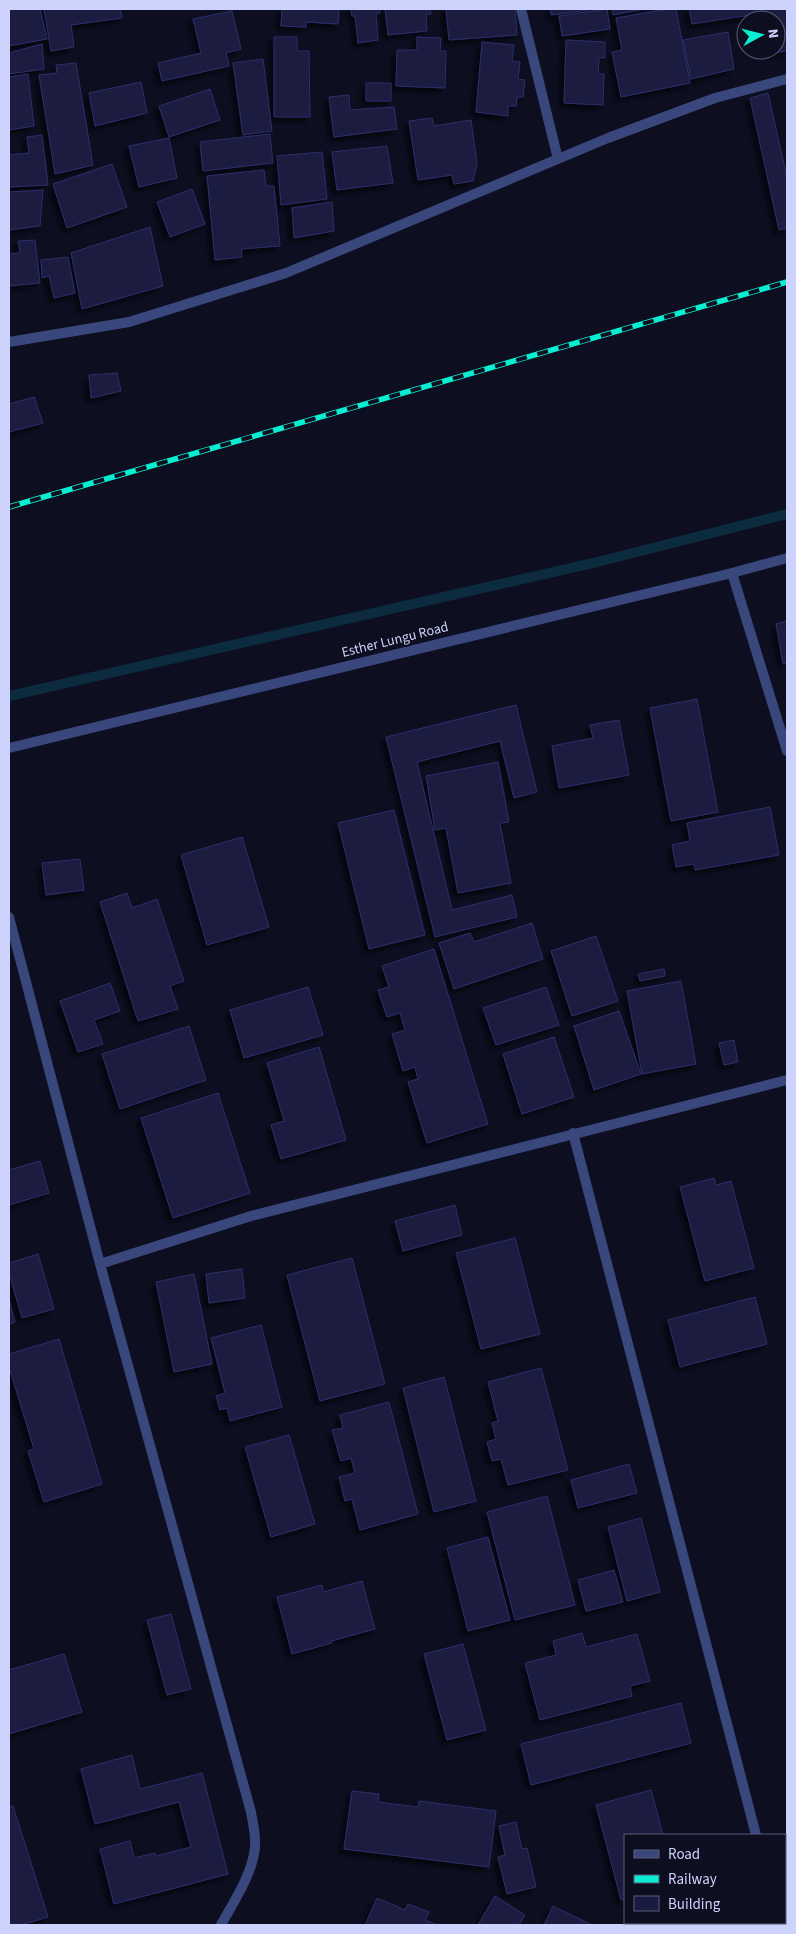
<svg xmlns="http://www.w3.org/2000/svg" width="796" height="1934" font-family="'Source Sans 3',sans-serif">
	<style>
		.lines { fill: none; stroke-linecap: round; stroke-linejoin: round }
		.stream { stroke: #0d2b3f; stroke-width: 10 }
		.building { fill: #1a1b40; stroke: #2d2f6b; filter: url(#shadow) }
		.minor { stroke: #3a477d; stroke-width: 10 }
		.tertiary { stroke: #3a477d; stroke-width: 10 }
		.rail-casing { stroke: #09eed0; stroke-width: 5.5 }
		.rail { stroke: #0d0e20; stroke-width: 4; stroke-dasharray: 11; stroke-linecap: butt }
		.labels { text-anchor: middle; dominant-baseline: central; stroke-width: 4.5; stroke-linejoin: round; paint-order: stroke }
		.street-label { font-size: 14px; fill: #ced3fd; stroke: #0d0e20 }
	</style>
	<defs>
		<filter id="shadow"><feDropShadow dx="-4.5" dy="4.5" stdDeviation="2.5" flood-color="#0009"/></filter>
	</defs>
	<rect width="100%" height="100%" fill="#0d0e20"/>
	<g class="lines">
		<path class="stream" d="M9 696 597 562 787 514"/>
	</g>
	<path class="building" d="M9 9H40L47 39 9 46Z
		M44 9H120L122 18 71 25 74 47 51 51Z
		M282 9H339L338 24 306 22V27L281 26Z
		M351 9H380V13L376 14 378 40 358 43 355 16H352Z
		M385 9H430L431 14H426L427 31 388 35Z
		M446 9H515L517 35 449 40Z
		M550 9H588V10L551 15Z
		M607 9 610 29 562 36 559 16Z
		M612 9H644L613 15Z
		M668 9H676L690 83 621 97 612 52 622 50 616 18Z
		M689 9H756V14L692 24Z
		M760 9H787V51L767 54 766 50H776V20H762Z
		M232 11 241 49 226 53 229 66 162 81 158 63 201 53 193 19Z
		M728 32 734 69 691 79 683 40Z
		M274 37H297V51H309L310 117H274Z
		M417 37 441 38 440 51H446L445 88 396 86 397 50H417Z
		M566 40 605 42V58H599L598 74H604L603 105 564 103Z
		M482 42 514 45 512 61 520 62 518 79 525 80 523 97H517L516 106H508V116L476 112Z
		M42 44 44 69 9 74V53Z
		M263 59 272 131 243 135 233 63Z
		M76 63 93 165 55 174 39 75 57 73 56 65Z
		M28 74 34 126 9 130V77Z
		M141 82 147 113 95 126 89 93Z
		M366 83H391V101H366Z
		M210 89 220 120 169 137 159 106Z
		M768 93 787 178V228L779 230 750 98Z
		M349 95 350 110 394 107 397 129 334 137 329 97Z
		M432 118 434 126 471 120 477 163 473 181 454 184 452 175 418 180 409 121Z
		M270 134 273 163 203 171 200 142Z
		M42 135 48 185 9 187V155L29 153 27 137Z
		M169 138 177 178 139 187 129 146Z
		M387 146 393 183 337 190 332 152Z
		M322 152 327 199 281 205 277 156Z
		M112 164 127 207 67 228 53 184Z
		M264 170 266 186H274L280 246 241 249 242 257 215 260 207 176Z
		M192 189 205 224 170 237 157 202Z
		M43 190 40 226 9 230V192Z
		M332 202 334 231 294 238 292 208Z
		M150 227 163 286 82 309 71 253Z
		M35 240 40 283 9 286V254L20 253 18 241Z
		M68 257 75 293 54 298 49 276 42 278 41 260Z
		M117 373 121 391 91 398 89 375Z
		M34 397 43 423 9 432V404Z
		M787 621V663L783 664 776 624Z
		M697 699 718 812 671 821 650 708Z
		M516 705 537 792 514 798 500 741 417 762 452 910 512 895 517 917 435 937 386 737Z
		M619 720 629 775 559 788 552 746 593 738 590 725Z
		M498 762 509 822 500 823 511 883 458 893 446 828 435 830 426 776Z
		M770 807 779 855 695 870 694 864 676 867 672 845 690 841 687 823Z
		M394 810 425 935 369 949 338 823Z
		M242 837 269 927 207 945 181 855Z
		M80 859 84 890 46 895 42 863Z
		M127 893 132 908 157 899 184 981 170 986 178 1009 138 1021 100 902Z
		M532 923 543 959 454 989 439 943 470 933 474 942Z
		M596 936 618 1001 572 1016 551 951Z
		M434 949 488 1124 427 1143 408 1082 418 1079 415 1067 403 1071 392 1034 405 1030 400 1013 387 1017 378 990 389 987 382 966Z
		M664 969 665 976 640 981 638 974Z
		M681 981 696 1064 642 1074 627 991Z
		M110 983 120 1011 94 1020 103 1044 78 1052 60 1001Z
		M308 987 323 1035 244 1058 230 1010Z
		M546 987 559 1025 496 1045 483 1008Z
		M619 1011 641 1074 594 1090 574 1026Z
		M189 1026 206 1080 120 1109 102 1054Z
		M554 1037 574 1097 522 1114 503 1054Z
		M734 1040 738 1062 724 1065 719 1043Z
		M319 1047 346 1140 281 1159 271 1125 284 1121 267 1063Z
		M218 1093 250 1193 173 1218 141 1118Z
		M40 1161 49 1193 9 1205V1170Z
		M714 1178 716 1185 731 1181 754 1268 705 1281 680 1187Z
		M455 1205 462 1235 403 1251 395 1221Z
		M515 1238 540 1334 481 1349 456 1253Z
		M38 1254 54 1309 22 1318 9 1273V1263Z
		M352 1258 385 1384 320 1401 287 1275Z
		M242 1269 245 1298 209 1303 206 1274Z
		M194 1274 212 1364 174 1372 156 1282Z
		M755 1297 767 1344 680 1367 668 1320Z
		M9 1300 15 1322 9 1324Z
		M261 1325 282 1407 230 1421 227 1408 220 1410 216 1396 225 1393 211 1338Z
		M59 1339 102 1484 44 1502 28 1451 34 1449 9 1367V1354Z
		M541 1368 568 1470 508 1485 501 1459 492 1461 487 1442 496 1439 492 1423 498 1421 488 1382Z
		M444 1377 476 1501 434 1512 403 1388Z
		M389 1402 418 1514 360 1530 352 1499 345 1501 339 1477 355 1473 351 1458 341 1461 332 1430 343 1428 340 1415Z
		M289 1435 315 1524 271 1537 245 1447Z
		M629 1464 637 1493 578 1508 571 1480Z
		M547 1496 575 1605 515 1620 487 1512Z
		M641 1518 660 1592 627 1601 608 1527Z
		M488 1537 510 1620 468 1631 447 1548Z
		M614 1570 623 1602 586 1611 578 1580Z
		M362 1581 375 1629 331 1641 332 1643 292 1654 277 1597 322 1585 323 1592Z
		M171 1614 191 1689 167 1695 147 1620Z
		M582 1633 586 1647 637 1634 650 1681 630 1686 632 1696 540 1720 525 1663 556 1655 553 1641Z
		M463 1644 486 1730 447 1740 424 1654Z
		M64 1654 82 1712 9 1734V1670Z
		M681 1703 691 1743 531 1785 521 1744Z
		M132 1755 140 1789 202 1773 228 1874 114 1904 100 1849 130 1841 134 1858 155 1853 156 1856 191 1847 179 1802 95 1824 81 1769Z
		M651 1790 663 1835H625V1899L621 1900 596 1805Z
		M352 1791 379 1794 378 1802 418 1807 419 1801 496 1811 489 1867 344 1849Z
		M13 1806 48 1917 21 1925H9V1807Z
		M516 1822 522 1849 527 1848 536 1887 507 1894 498 1857 505 1855 499 1826Z
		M495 1896 525 1915 519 1925H478Z
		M377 1898 405 1910 408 1904 429 1912 425 1920 437 1925H365Z
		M553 1906 592 1925H544Z"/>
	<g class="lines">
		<path class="minor" d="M521 9 558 159
			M9 342 129 322 286 273 608 138 715 98 787 79
			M732 573 787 751
			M9 917 100 1264 251 1812C253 1824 256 1835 255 1847 253 1873 233 1903 221 1925
			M573 1133 756 1835
			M100 1264 251 1216 787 1080
			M765 1925V1923"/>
		<path class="tertiary" d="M9 748 732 573 787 558"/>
		<g class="rail-casing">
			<path id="rail" d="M9 507 787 282"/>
		</g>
		<use href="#rail" class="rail"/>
	</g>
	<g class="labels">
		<g class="street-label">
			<text transform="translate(395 640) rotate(-14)">Esther Lungu Road</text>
		</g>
	</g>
	<rect width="796" height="1934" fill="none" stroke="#ced3fd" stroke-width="20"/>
	<rect x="624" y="1834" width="162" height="90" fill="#0d0e20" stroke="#5a5d78"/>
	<rect x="634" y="1850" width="25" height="8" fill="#3a477d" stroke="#5a5d78"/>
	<text x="668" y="1859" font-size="15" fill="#ced3fd">Road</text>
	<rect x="634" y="1875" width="25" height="8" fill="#09eed0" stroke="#5a5d78"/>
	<text x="668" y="1884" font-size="15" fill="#ced3fd">Railway</text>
	<rect x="634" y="1896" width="25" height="15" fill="#1a1b40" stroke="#5a5d78"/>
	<text x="668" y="1909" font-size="15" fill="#ced3fd">Building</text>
	<g transform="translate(761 35) rotate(83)"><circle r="24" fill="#0d0e20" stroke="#5a5d78"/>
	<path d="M0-4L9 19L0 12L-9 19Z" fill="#09eed0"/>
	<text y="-8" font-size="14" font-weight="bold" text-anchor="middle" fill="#ced3fd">N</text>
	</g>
</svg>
